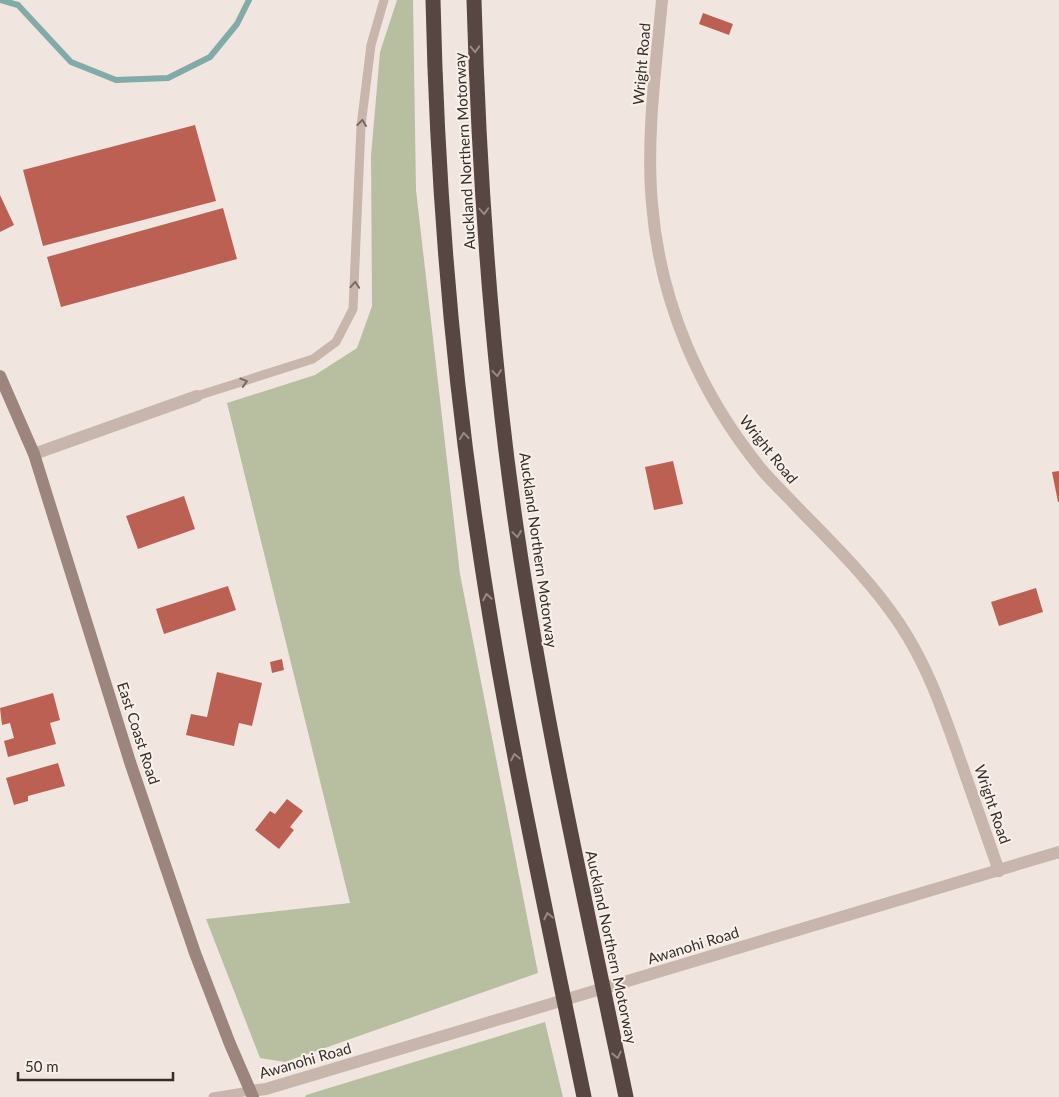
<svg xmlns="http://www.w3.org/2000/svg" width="1059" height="1097" font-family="Lato,sans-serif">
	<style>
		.green { fill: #b8bfa0 }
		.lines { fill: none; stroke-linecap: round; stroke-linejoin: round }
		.stream { stroke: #80aba8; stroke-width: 6 }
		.building { fill: #bb6052 }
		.lane { stroke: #c8b5ac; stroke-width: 9 }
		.street { stroke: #c8b5ac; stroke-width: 12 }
		.secondary { stroke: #9b857d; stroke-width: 12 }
		.highway { stroke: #574642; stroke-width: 15 }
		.oneway { stroke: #978a86 }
		.oneway2 { stroke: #786a64 }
		.labels { text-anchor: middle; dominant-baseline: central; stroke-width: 4; stroke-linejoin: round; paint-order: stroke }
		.street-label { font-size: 15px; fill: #362d2a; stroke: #f8f1eb }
	</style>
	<rect width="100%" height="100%" fill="#f1e6df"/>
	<path class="green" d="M397 0H413L416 190 460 574 538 973 285 1062 260 1058 206 919 350 903 227 403 315 375 357 348 372 306 371 156 380 52Z
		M545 1022 563 1097H305L306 1095Z"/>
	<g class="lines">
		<path class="stream" d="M0 0 18 5 71 62 116 80 168 78 210 57 237 24 249 0"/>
	</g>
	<path class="building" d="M703 13 733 24 729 35 699 24Z
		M195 125 216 201 43 246 23 170Z
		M0 195 14 225 0 232Z
		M223 208 237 259 61 307 47 257Z
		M673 461 683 504 654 510 645 467Z
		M1059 471V502H1058L1052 472Z
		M184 496 195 529 138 549 126 516Z
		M228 586 236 610 164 634 156 609Z
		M1036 588 1043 612 999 626 991 602Z
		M282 659 284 670 272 673 270 662Z
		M217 672 262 683 252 726 239 723 234 746 186 735 191 714 207 717Z
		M53 693 60 720 50 723 56 744 8 757 4 741 14 738 10 723 2 725 0 708Z
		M58 763 65 786 28 796V801L14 805 6 778Z
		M287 799 303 811 290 827 294 830 279 849 255 830 270 811 275 814Z"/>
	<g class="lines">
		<path class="lane" d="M197 396 313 359 336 342 353 309 361 126 371 45 384 0
			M213 1097 250 1091"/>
		<path class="street" d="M662 0C656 67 646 137 652 204 660 303 700 394 762 470 774 484 787 496 799 509 834 545 871 581 899 623 926 663 941 706 957 751 971 791 985 831 999 871
			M34 454 197 396
			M250 1091 266 1089 1059 852"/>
		<path class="secondary" d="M0 376 34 454 130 762 195 953 230 1044 253 1097"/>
		<path class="highway" d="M433 0C437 180 451 360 478 539 505 726 546 911 584 1097
			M474 0C479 178 491 356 517 533 545 723 587 910 626 1097"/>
	</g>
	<defs><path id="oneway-chevron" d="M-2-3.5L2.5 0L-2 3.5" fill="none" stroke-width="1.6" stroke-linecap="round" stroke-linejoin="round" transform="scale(1.25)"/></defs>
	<g class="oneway">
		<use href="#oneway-chevron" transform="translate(475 49) rotate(88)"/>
		<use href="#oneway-chevron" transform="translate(484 211) rotate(86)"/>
		<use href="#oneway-chevron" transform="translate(497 373) rotate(83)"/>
		<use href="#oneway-chevron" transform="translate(464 436) rotate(-97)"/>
		<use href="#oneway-chevron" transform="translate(517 534) rotate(82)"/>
		<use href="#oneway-chevron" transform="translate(487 597) rotate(-99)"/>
		<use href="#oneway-chevron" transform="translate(515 757) rotate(-101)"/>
		<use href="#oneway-chevron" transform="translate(548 916) rotate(-102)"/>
		<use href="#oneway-chevron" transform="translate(617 1055) rotate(78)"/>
	</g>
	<g class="oneway2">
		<use href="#oneway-chevron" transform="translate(362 123) rotate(-84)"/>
		<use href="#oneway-chevron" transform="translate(355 285) rotate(-86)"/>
		<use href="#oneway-chevron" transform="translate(244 382) rotate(-17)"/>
	</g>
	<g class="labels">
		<g class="street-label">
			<text transform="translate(641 64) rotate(-85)">Wright Road</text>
			<text transform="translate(464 151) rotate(-93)">Auckland Northern Motorway</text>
			<text transform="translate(769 449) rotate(51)">Wright Road</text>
			<text transform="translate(539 550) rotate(82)">Auckland Northern Motorway</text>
			<text transform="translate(139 733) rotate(72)">East Coast Road</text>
			<text transform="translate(993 804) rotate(71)">Wright Road</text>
			<text transform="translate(693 945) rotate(-17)">Awanohi Road</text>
			<text transform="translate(612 947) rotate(78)">Auckland Northern Motorway</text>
			<text transform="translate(305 1060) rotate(-16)">Awanohi Road</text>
		</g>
	</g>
	<path d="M18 1072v8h155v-8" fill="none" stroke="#362d2a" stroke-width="2.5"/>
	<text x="25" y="1072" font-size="15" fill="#362d2a" stroke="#f8f1eb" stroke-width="4" paint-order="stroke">50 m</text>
</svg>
